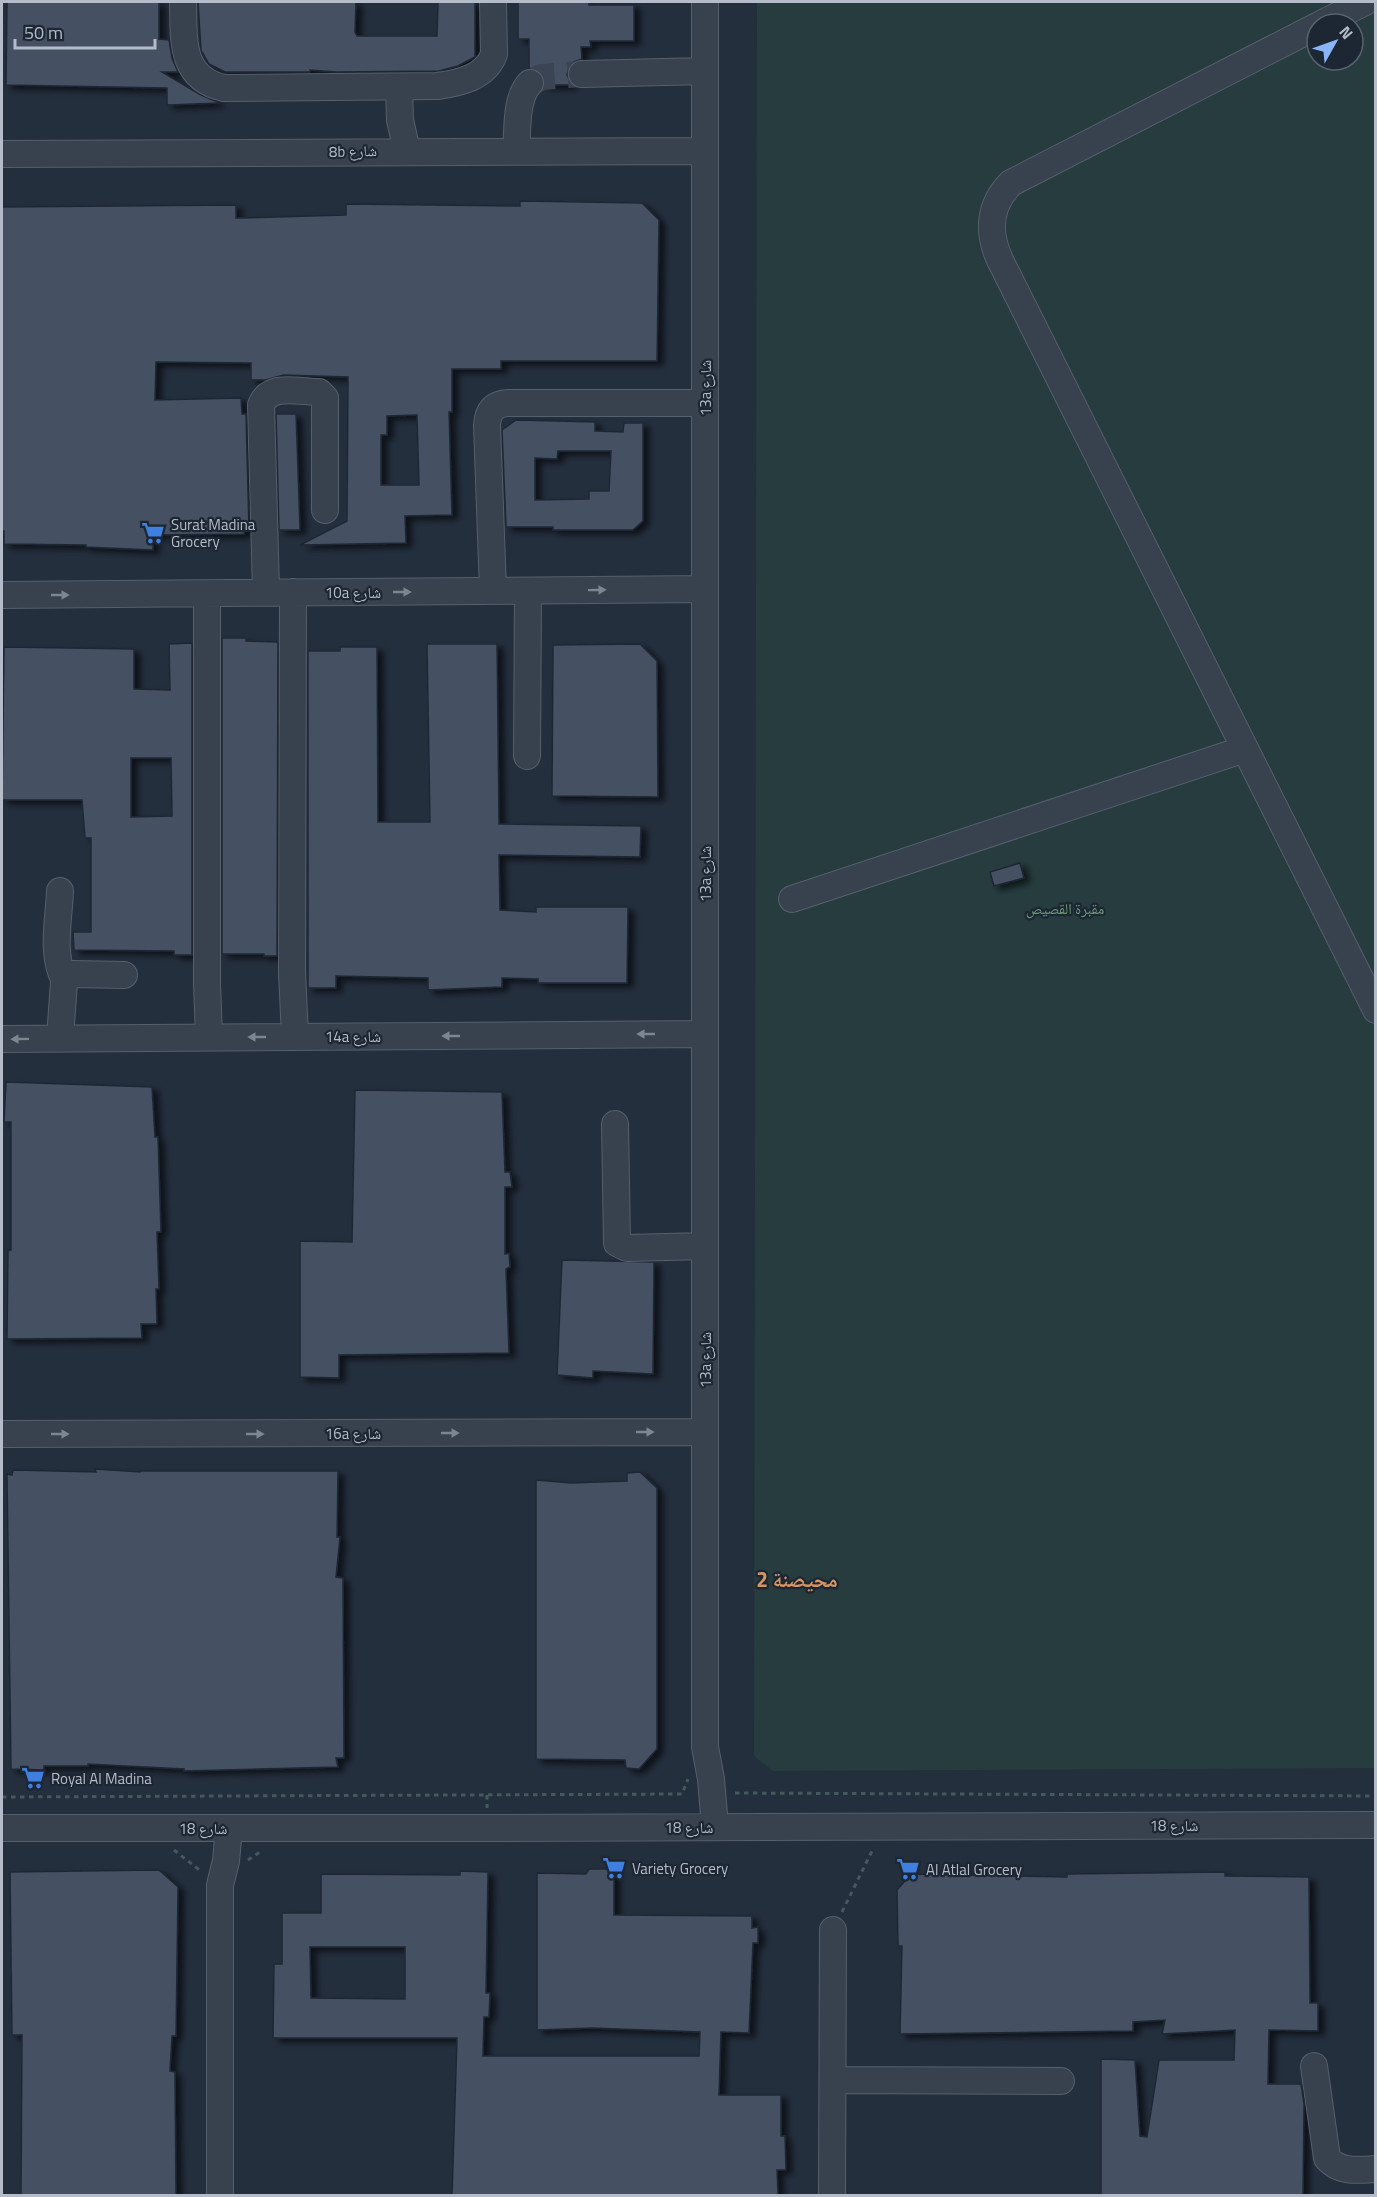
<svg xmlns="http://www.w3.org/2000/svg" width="1377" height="2197" font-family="'Titillium Web','Noto Naskh Arabic',sans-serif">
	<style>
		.green { fill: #263c3f; fill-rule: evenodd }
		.building { fill: #455162; stroke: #1f2835; stroke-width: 1.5; fill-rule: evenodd; filter: url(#shadow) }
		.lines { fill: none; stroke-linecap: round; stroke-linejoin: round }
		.minor-tunnel { stroke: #3a4453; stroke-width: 26; stroke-dasharray: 26 13; stroke-linecap: butt }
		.minor-casing { stroke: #565f6c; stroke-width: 28 }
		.path { stroke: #44595c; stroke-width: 3; stroke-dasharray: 4.5 4.5; stroke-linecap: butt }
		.minor { stroke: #38414e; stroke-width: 26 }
		.oneway { fill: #7c8592 }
		.labels { text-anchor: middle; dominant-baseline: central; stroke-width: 4.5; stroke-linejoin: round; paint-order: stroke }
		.street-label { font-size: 15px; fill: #b4bcc9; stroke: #1d2633 }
		.poi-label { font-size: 15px; fill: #b4bcc9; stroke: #1d2633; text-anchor: start }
		.park-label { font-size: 15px; fill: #6b9a76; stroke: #1d2633 }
		.district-label { font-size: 21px; font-weight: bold; fill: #d59563; stroke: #1d2633 }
	</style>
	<defs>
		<filter id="shadow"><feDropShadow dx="6" dy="4" stdDeviation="3" flood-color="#0009"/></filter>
	</defs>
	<rect width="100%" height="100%" fill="#242f3e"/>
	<path class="green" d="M757 2H1375V1768L773 1771 754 1756ZM1317 24H1353V60H1317Z"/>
	<path class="building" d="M7 2H159V39L169 40 172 58 178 72H162L201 95 220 103 167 105V88L6 85Z
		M198 2H356L355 32 357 36H437L438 2H475V57L458 66 439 71 336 72 310 70V72H225L209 64 201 50Z
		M518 2H589V5H634V41H590L591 47H581L582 59 574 62 569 67 567 75 572 85H545L544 78 539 71 529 68V39H518Z
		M520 201 642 203 659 220 657 361H501V369H452V412H449L452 515 405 516 406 543 300 545 347 521 348 377 284 375 265 380H251V363L156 362 155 400 241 398 242 414H246L249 530 244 529V534L153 535V550L86 547V545L4 544V531H2V207L236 205V218H241L346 215V204L520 206ZM417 415 419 485H381V435H387V416Z
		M276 414H296L300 530H279Z
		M516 420 595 422V431L623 432 624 423H643V521L633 530H553V527H506L502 430ZM558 451H611L609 491H589V499L535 500V458L557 459Z
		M222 638H246V641L278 642 277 956H264V954H222Z
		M192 643V955H174V951L74 950 73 932H91V838H85L82 800H2L4 647 134 649V689L170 690 169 644ZM131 758H171L172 816 131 817Z
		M427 644H497L499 824 641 826 640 857 499 855 500 910 536 912V907H628L627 983H538V979L502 978V987L428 990V978L336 976V988H308V651H340V647H377L378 822H430Z
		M640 644 657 661 658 797 552 796 553 645Z
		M1020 863 1024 878 994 886 990 872Z
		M6 1082 152 1087 155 1137H158L161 1232H157L159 1289H156L157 1324H141L142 1338 7 1339 8 1250H11V1122H4Z
		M355 1090 502 1092 505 1172H510L512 1187H505V1254L509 1253 510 1267 506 1269 509 1353 339 1355V1378L300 1377V1241L352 1242Z
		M562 1260 654 1262 653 1374 593 1371V1378L557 1375Z
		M95 1469 140 1472V1471H338L337 1537H340L336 1577 343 1578 344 1758H336L338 1767 184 1771V1769L88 1764V1766H44V1770L11 1769 7 1474 12 1475 13 1470 96 1472Z
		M640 1472 657 1488V1749L639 1769 626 1768 625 1760 536 1759V1480L571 1483 627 1481V1473Z
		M589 1869H614V1915L752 1916V1928L758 1927V1943H753L749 2033 721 2032 719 2095H781V2136H785L786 2170H777L778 2195 452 2196 457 2038H273L274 1964H282V1913H321V1874L460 1875V1871L488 1872 486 1993H490L489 2017H484L483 2056H699L700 2032 592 2028 537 2030V1873L586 1874ZM310 1947H405V1999L311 1998Z
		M159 1870 178 1887 176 2036H172L170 2071 175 2072 176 2196H21L22 2035H12L10 1872Z
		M1225 1872V1876L1309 1877 1310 2003H1318V2031L1269 2030 1268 2084H1301L1304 2104 1303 2196H1101V2059L1135 2060 1140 2136 1147 2137 1159 2060H1234L1235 2030 1162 2034 1165 2020 1133 2022V2031L900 2034 902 1946H898L897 1890 911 1874 1067 1877V1874Z"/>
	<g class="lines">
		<path class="minor-tunnel" d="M530 83 542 77 582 74"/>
		<g class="minor-casing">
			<path id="minor" d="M183 2C184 38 179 78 224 88L437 86C460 83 486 77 494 54L493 2
				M705 2V1747L711 1779 715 1827
				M1321 24 1365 2
				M1317 26 1011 183C989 205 987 232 1000 260L1376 1010
				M582 74 705 71
				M399 87 400 120 407 151
				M516 151C518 131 515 98 530 83
				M2 154 704 151
				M493 591 487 425C488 411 494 404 508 403H705
				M266 592 261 405C269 384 296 391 315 392H319L325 398V510
				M293 592 292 972 295 1037
				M2 595 705 589
				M207 595V983L209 1037
				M527 756 528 591
				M60 891C59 919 51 953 64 979
				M792 899 1245 749
				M60 1038 64 982 66 977 73 974 124 975
				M2 1039 705 1034
				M615 1124 617 1243 627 1248 705 1246
				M2 1434 705 1432
				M2 1828H488L1376 1825
				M1314 2066 1327 2158C1340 2173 1358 2170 1376 2169
				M833 2080 1061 2081
				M220 2196V1885L226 1861 229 1828
				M832 2196 833 1930"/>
		</g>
		<path class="path" d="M735 1793 1376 1796
			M487 1795V1808
			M2 1797 682 1794 688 1779
			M174 1850 202 1872
			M248 1860 260 1852
			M842 1912 873 1849"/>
		<use href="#minor" class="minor"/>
	</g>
	<defs><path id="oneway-solid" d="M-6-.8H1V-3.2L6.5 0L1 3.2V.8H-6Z" transform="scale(1.5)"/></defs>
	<g class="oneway">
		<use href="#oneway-solid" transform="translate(597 590) rotate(-1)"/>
		<use href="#oneway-solid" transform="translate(402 592)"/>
		<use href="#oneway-solid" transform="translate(60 595)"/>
		<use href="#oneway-solid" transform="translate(646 1034) rotate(180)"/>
		<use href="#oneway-solid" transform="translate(451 1036) rotate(180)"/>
		<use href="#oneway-solid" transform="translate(257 1037) rotate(180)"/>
		<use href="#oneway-solid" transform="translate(20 1039) rotate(179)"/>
		<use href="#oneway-solid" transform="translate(645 1432)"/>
		<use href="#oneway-solid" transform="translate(450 1433)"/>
		<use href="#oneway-solid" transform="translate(60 1434)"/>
		<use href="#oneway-solid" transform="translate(255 1434)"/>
	</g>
	<defs>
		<g id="supermarket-bare" transform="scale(1.8)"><path d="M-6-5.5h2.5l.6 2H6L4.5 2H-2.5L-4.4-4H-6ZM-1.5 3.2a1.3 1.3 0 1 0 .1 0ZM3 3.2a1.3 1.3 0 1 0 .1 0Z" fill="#3f7fe0" stroke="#1d2633" stroke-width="2.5" paint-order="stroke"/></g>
	</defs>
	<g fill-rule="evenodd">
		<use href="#supermarket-bare" x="153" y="533"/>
		<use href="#supermarket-bare" x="33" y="1778"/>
		<use href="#supermarket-bare" x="614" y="1868"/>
		<use href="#supermarket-bare" x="908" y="1869"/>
	</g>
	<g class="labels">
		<g class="street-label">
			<text transform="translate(353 151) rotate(-1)">8b شارع</text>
			<text transform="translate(705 388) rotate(-90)">13a شارع</text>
			<text x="353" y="592">10a شارع</text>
			<text transform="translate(705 874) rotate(-90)">13a شارع</text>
			<text x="353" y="1036">14a شارع</text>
			<text transform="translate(705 1360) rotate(-90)">13a شارع</text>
			<text x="353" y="1433">16a شارع</text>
			<text x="1174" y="1825">شارع 18</text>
			<text x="689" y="1827">شارع 18</text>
			<text x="203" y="1828">شارع 18</text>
		</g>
		<g class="poi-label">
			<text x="171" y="524">Surat Madina<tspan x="171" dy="17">Grocery</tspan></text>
			<text x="51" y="1778">Royal Al Madina</text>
			<text x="632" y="1868">Variety Grocery</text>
			<text x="926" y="1869">Al Atlal Grocery</text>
		</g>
		<g class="park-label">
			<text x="1065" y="908">مقبرة القصيص</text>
		</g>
		<g class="district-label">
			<text x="797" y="1579">محيصنة 2</text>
		</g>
	</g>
	<rect width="1377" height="2197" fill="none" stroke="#b4bcc9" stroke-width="6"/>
	<g transform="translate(1335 42) rotate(50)"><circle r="28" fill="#1d2633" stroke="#59626f" stroke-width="1.5"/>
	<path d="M0-4.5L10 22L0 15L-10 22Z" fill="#8ab4f8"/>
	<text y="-9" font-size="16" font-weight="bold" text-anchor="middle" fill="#b4bcc9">N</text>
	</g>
	<path d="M15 39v9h140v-9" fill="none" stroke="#b4bcc9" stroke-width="3"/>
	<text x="24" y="39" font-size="18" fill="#b4bcc9" stroke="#1d2633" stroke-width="4.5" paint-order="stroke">50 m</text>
</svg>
